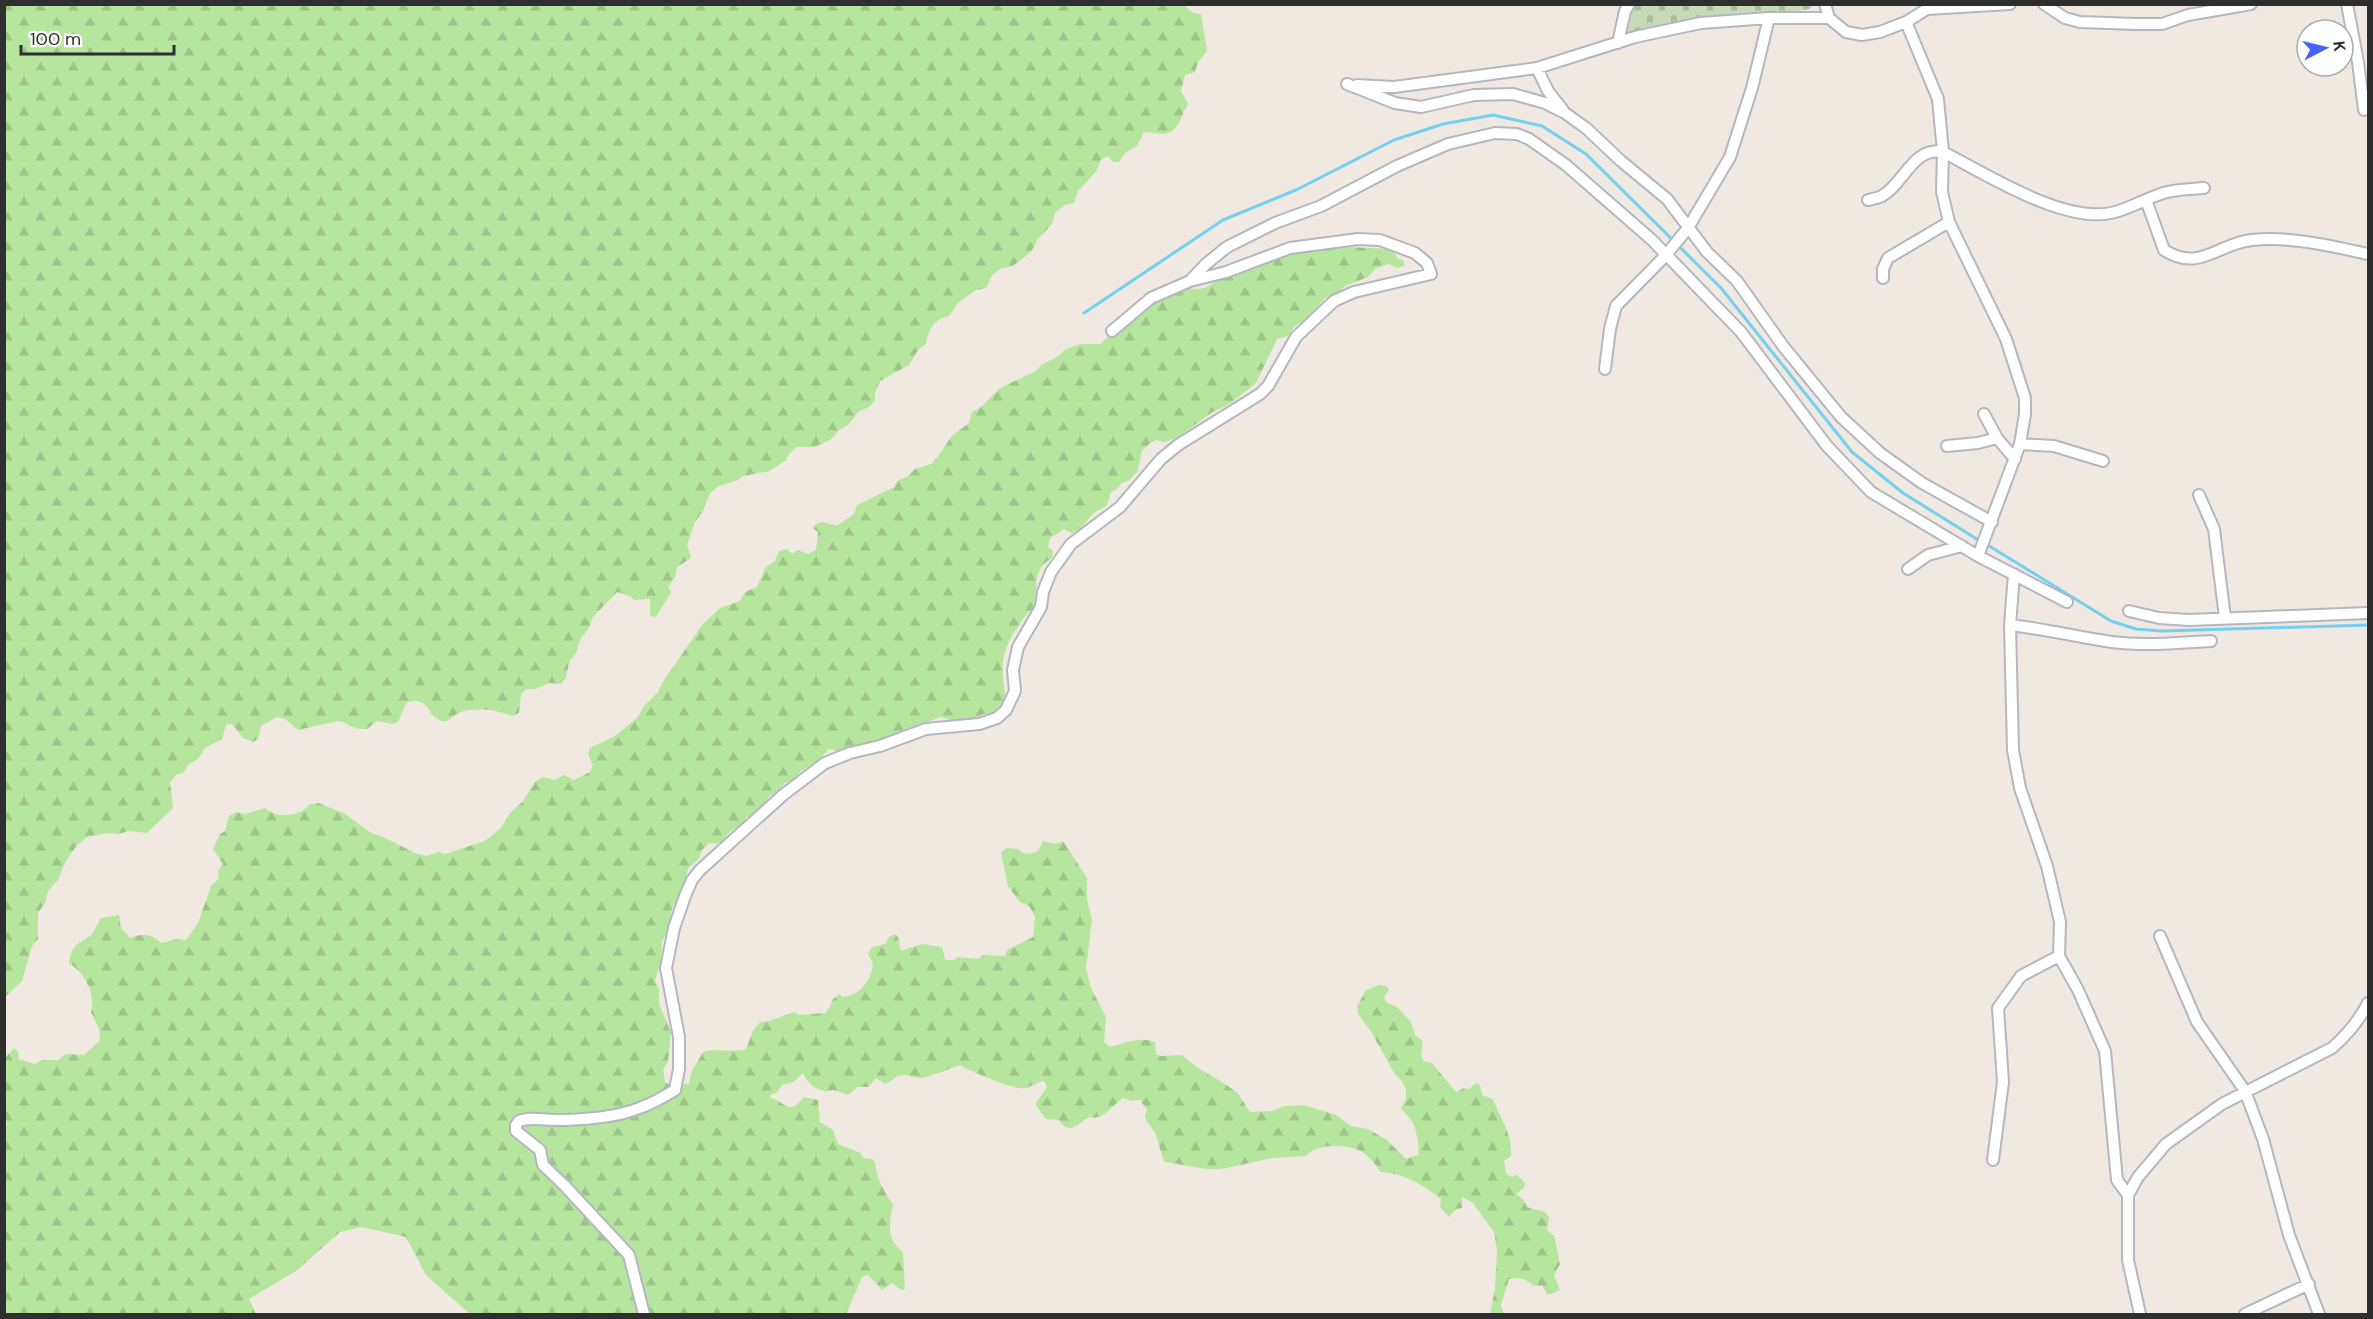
<svg xmlns="http://www.w3.org/2000/svg" width="2373" height="1319" font-family="'DM Sans',sans-serif">
	<style>
		.forest { fill: url(#forest-firs) }
		.cemetery { fill: url(#cemetery-stones) }
		.lines { fill: none; stroke-linecap: round; stroke-linejoin: round }
		.stream { stroke: #75cff0; stroke-width: 3 }
		.minor-casing { stroke: #b4b7c1; stroke-width: 14 }
		.minor { stroke: #fff; stroke-width: 10 }
	</style>
	<defs>
		<pattern id="forest-firs" width="22" height="20" patternUnits="userSpaceOnUse" patternTransform="scale(1.5)"><rect width="22" height="20" fill="#b6e59e"/><path d="M5 1l3.5 6h-7zM16 11l3.5 6h-7z" fill="#9dc588"/></pattern>
		<pattern id="cemetery-stones" width="16" height="16" patternUnits="userSpaceOnUse" patternTransform="scale(1.5)"><rect width="16" height="16" fill="#c8d9b8"/><path d="M2 7V4a2 2 0 0 1 4 0v3zM10 15v-3a2 2 0 0 1 4 0v3z" fill="#acbb9e"/></pattern>
	</defs>
	<rect width="100%" height="100%" fill="#efe9e1"/>
	<path class="forest" d="M1183 5 1194 13 1201 14 1207 51 1198 62 1195 72 1185 75 1181 91 1188 104C1181 114 1179 133 1164 134 1158 134 1150 132 1144 132L1137 146 1126 152 1119 162H1113L1108 156 1101 160 1096 172 1078 191 1074 203 1065 205 1055 213 1052 224 1038 239 1031 252 1013 266 1002 268 992 275 986 288 976 290 958 303 949 316C934 319 928 330 926 344L918 350 909 365 880 381 875 393V400L869 407 858 412 848 425 839 430 830 440 815 447H796L789 454 786 460 770 471 743 476 738 480 719 486 710 493 703 511 695 522 687 545 691 558 677 567 675 577 668 587 671 592 656 617 650 616V599L634 600 630 596 617 592 592 618 590 626 580 640 576 653 569 662 566 678 561 684 549 683 536 689H526L521 694 519 713 512 716C498 710 480 708 464 711 449 714 450 731 431 714 428 703 416 697 406 703L398 722 392 724 377 721 367 729C351 730 350 723 338 721L298 730 285 719 277 717 261 726 258 739 253 742 243 738 232 724 226 725 222 739 205 748 198 759 189 764 183 773 176 775 170 782 173 808 147 833 129 831 118 834 107 833 87 837 77 845 66 861 58 880 48 891 45 903 38 913V939L32 946 22 981 5 997V5Z
		M1347 247 1392 249 1398 259 1403 260 1405 266 1397 268 1389 264 1376 268 1368 277 1345 286 1336 294 1325 298 1308 318 1295 326 1288 336 1277 339 1256 383 1231 403 1211 413 1177 438 1164 442 1156 440 1150 443 1142 451 1137 472 1130 480 1122 483 1116 490 1111 492 1107 505C1103 509 1098 510 1094 513 1086 520 1084 528 1072 533L1064 529 1050 538 1048 547 1053 551 1052 558C1031 569 1038 589 1035 608 1026 613 1024 617 1019 625 999 653 1001 668 1006 700L994 713 983 714 972 720H952L940 717 886 739 854 748 838 751 829 749 816 763 801 771 794 779 785 783 779 790 768 797 764 806 755 817H746L744 824C741 826 738 827 735 828 724 834 725 847 709 843L702 850 698 860 688 868 685 883 672 909 667 933 662 941 661 960 655 981 659 989V1004L671 1032 668 1062 663 1070 665 1082 670 1085 689 1084 692 1071 703 1052C719 1048 735 1053 746 1049L753 1031 760 1022 770 1021 794 1012 799 1015 825 1013 831 1005 832 1000 839 994 843 997C861 995 871 980 873 964L868 954 872 947 885 944 889 937 895 934 898 937 901 951 922 944 942 947 945 960H953L958 957 978 959 983 955 1005 956 1007 950 1033 937 1035 917 1030 907 1019 901 1008 886 1001 852 1007 848 1018 849 1023 853 1030 854 1038 851 1043 841 1056 844 1063 841 1087 878V899L1092 920 1086 968 1091 988 1106 1017 1104 1042 1110 1047C1126 1043 1138 1036 1155 1042L1156 1054 1160 1056 1182 1055C1198 1071 1219 1078 1236 1092 1242 1097 1245 1106 1250 1112L1273 1111 1284 1106 1303 1105 1327 1112 1336 1115 1351 1126 1368 1129 1387 1140 1406 1159 1418 1155C1420 1147 1416 1126 1411 1120 1407 1115 1404 1113 1401 1108L1406 1099V1089L1402 1081 1395 1074 1370 1030 1358 1014 1357 1006 1366 990 1379 985 1386 986 1389 990 1384 997 1386 1002 1397 1007 1411 1022 1415 1035 1423 1041 1421 1055 1423 1061 1432 1063 1456 1092 1464 1088 1469 1089 1476 1083 1480 1085 1482 1095 1493 1099C1500 1119 1513 1134 1511 1156L1504 1161 1506 1173 1511 1177 1517 1175 1525 1183 1524 1188 1516 1194 1524 1200 1527 1207 1545 1212 1549 1217 1547 1230 1554 1236 1560 1264 1554 1275 1560 1290 1548 1295 1542 1286 1533 1285C1525 1279 1520 1277 1509 1279L1501 1305 1504 1314H1490L1495 1289 1497 1250 1494 1232 1472 1202 1462 1197V1208L1456 1209 1449 1217 1440 1207 1441 1199C1423 1185 1404 1173 1381 1172 1376 1165 1371 1159 1365 1154 1353 1143 1315 1143 1306 1156 1295 1157 1284 1157 1273 1158 1254 1161 1237 1167 1218 1169 1200 1170 1182 1164 1164 1162L1155 1132 1147 1122 1145 1116 1147 1110 1140 1100 1132 1101 1123 1098C1112 1105 1104 1121 1089 1117 1078 1124 1069 1136 1059 1120L1046 1119 1037 1107 1036 1103 1047 1087 1044 1081C1037 1082 1032 1086 1026 1088 1017 1091 971 1072 960 1065 950 1069 929 1077 920 1078 913 1078 908 1074 901 1075 895 1076 891 1082 885 1084L876 1078 868 1087H857C844 1101 847 1092 833 1090 832 1090 825 1092 824 1091 814 1089 807 1082 803 1073 795 1080 794 1084 783 1084L776 1093 770 1095 771 1098C788 1103 788 1116 804 1097L818 1100 820 1122 833 1130 838 1144 861 1153 863 1158 872 1159 875 1162C876 1178 885 1193 893 1205 889 1224 886 1239 903 1252L905 1289 901 1290 892 1283 882 1290 868 1275 862 1277 846 1314H470L426 1275 406 1237 362 1227 340 1232 296 1271 249 1299 256 1314H5L4 1132 7 1124 4 1108 5 1058 14 1048 19 1053 18 1059 35 1064 42 1060H58L66 1054 84 1055 100 1040 99 1029 91 1012C96 994 85 973 69 963 71 946 77 944 90 936 95 932 97 923 101 918L119 915 121 928 130 938C142 933 152 934 161 943L178 939 186 940 198 923 211 886 219 878 218 871 223 864 213 849 220 834 225 831 229 816 236 812 245 814 265 808C276 819 301 817 310 804L318 803 344 813 371 833 383 837 415 853 426 856 439 852 445 854 485 841 501 828 510 813 523 801 536 781 543 777 555 780 564 775 574 780 590 772 593 765 588 754 590 748 615 736 638 717 644 706 657 693 664 680 703 624 720 608 740 601 745 592 757 587 765 568 775 561 779 551 787 549 792 554 798 550 808 554 816 550 818 532 812 528C822 517 826 525 838 525L854 514 857 505 894 487 897 481 907 477 915 469 931 464 936 459 952 436 969 423 972 412 981 407 1000 388 1036 371 1041 365 1057 357 1066 349 1081 344H1101C1114 328 1159 292 1180 289 1188 287 1199 291 1207 287 1215 283 1221 274 1230 271 1267 256 1308 251 1347 247Z"/>
	<path class="cemetery" d="M1633 5H1813L1810 9 1629 32 1623 24Z"/>
	<g class="lines">
		<path class="stream" d="M1084 313 1223 220 1296 190 1394 140 1443 124 1493 115 1542 126 1586 154 1721 288 1852 452 1903 493 1980 541
			M1986 544 2111 621 2136 629 2162 631 2368 625"/>
		<g class="minor-casing">
			<path id="minor" d="M1825 4 1829 18 1846 32 1862 35 1880 32 1906 22 1927 9 2010 4
				M2044 4 2065 18 2080 22 2135 24H2162L2188 15 2251 4
				M2347 4 2358 62 2364 110
				M1906 22 1938 99 1943 152 1942 192 1949 222 2006 339 2025 398V414L2020 444 1978 556
				M1618 43 1625 11 1629 4
				M1537 68 1548 91 1563 110
				M1347 84 1395 103 1421 107 1474 95 1513 94 1545 103 1565 113 1586 128 1621 161 1667 199 1707 252 1737 281 1783 346 1841 417 1880 453 1922 483 1992 522
				M1357 85 1394 87 1537 68 1635 37 1701 23 1769 18H1829
				M1868 200C1872 199 1878 198 1882 196 1904 184 1913 146 1943 152 1986 174 2062 223 2111 213 2130 209 2148 197 2167 192 2179 189 2192 189 2204 188
				M2146 200 2164 250C2200 273 2218 243 2252 240 2290 236 2332 246 2368 254
				M1883 278V269L1888 258 1949 222
				M1112 331 1151 298 1190 281 1206 264 1227 247 1275 223 1321 206 1397 166 1448 144 1495 133 1517 134 1529 139 1566 165 1652 240 1741 332 1827 446 1871 492 1978 556 2067 602
				M1605 369 1610 329 1616 306 1666 255 1688 228 1730 157 1752 88 1769 18
				M1984 414 1997 438 2015 459
				M2020 444 2054 446 2103 461
				M1947 446 1978 443 1997 438
				M2199 495 2214 529 2225 618
				M1908 569 1928 555 1962 546
				M2014 574 2010 625 2013 750 2020 788 2047 866 2060 922 2059 956 2078 990 2105 1051 2117 1180 2128 1195
				M2129 611 2159 618 2189 620 2368 613
				M2010 625C2045 629 2078 637 2112 642 2145 646 2178 643 2211 641
				M2160 936 2197 1022 2245 1091 2263 1139 2289 1235 2319 1314
				M1993 1160 2003 1082 1998 1008 2021 976 2059 956
				M644 1314 629 1255 564 1185 543 1165 540 1150 516 1131V1125L519 1121C531 1116 550 1121 565 1120 590 1119 618 1117 642 1107 654 1103 665 1096 675 1090L679 1069V1037L666 968 674 928 685 896 692 880 700 870 783 795 825 763 850 753 880 746 926 729 979 724 997 718 1006 710 1015 691 1013 670 1018 647 1041 607 1043 592 1051 572 1071 544 1120 507 1161 459 1178 445 1260 394 1268 386 1296 337 1334 301 1354 292 1431 274 1427 263 1415 253 1380 240 1358 239 1290 248 1226 272 1190 281
				M2140 1314 2128 1260V1195L2138 1177 2166 1144 2222 1104 2332 1048C2348 1034 2359 1021 2368 1003
				M2245 1314 2309 1284"/>
		</g>
		<use href="#minor" class="minor"/>
	</g>
	<rect width="2373" height="1319" fill="none" stroke="#2e2e2e" stroke-width="12"/>
	<g transform="translate(2325 48) rotate(83)"><circle r="28" fill="#ffffff" stroke="#ababab" stroke-width="1.5"/>
	<path d="M0-4.5L10 22L0 15L-10 22Z" fill="#4264fb"/>
	<text y="-9" font-size="16" font-weight="bold" text-anchor="middle" fill="#2e2e2e">K</text>
	</g>
	<path d="M21 45v9h153v-9" fill="none" stroke="#2e2e2e" stroke-width="3"/>
	<text x="30" y="45" font-size="18" fill="#2e2e2e" stroke="#ffffff" stroke-width="4.5" paint-order="stroke">100 m</text>
</svg>
